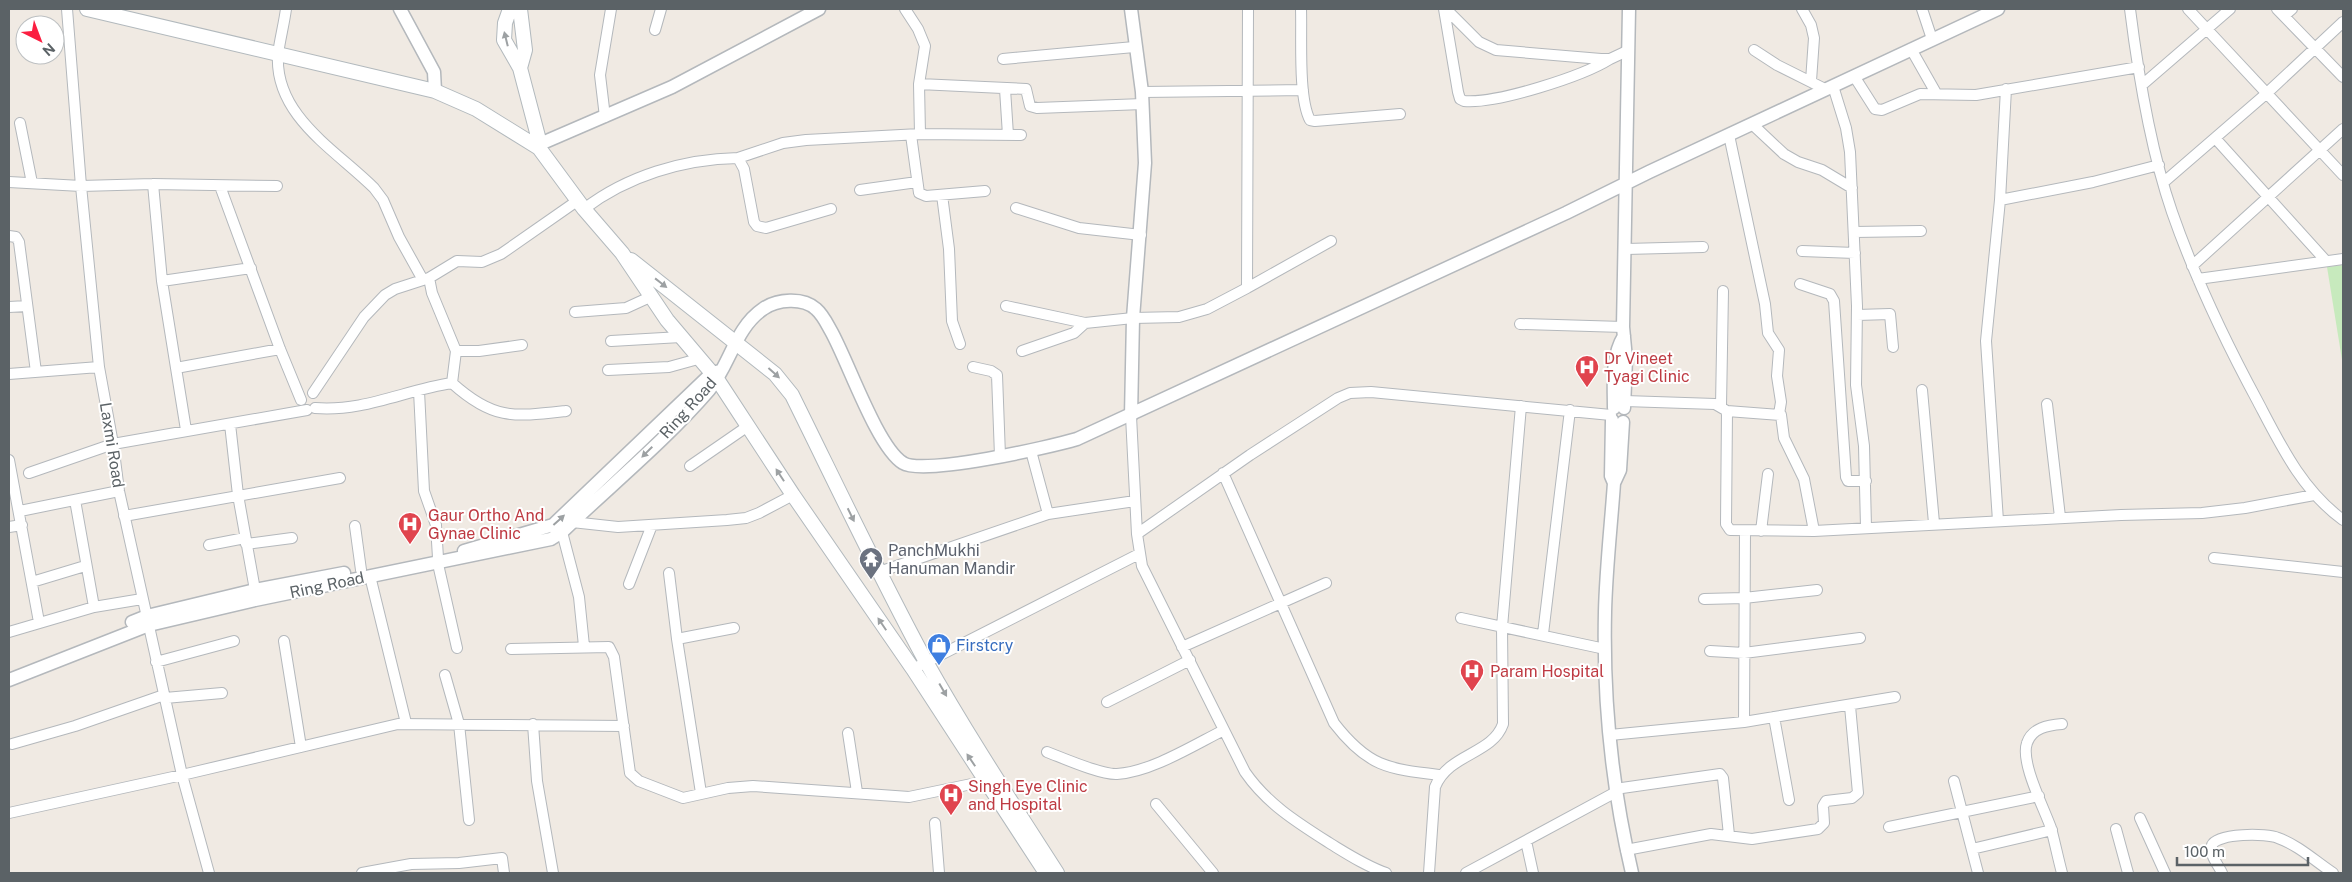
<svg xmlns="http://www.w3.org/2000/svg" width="2352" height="882" font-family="'Public Sans',sans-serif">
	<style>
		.green { fill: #c7eabd }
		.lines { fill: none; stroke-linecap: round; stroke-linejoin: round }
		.minor-casing { stroke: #b4b8bc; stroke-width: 12 }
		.tertiary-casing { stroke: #b4b8bc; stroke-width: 15 }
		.secondary-casing { stroke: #b2b9bd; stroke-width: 16 }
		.minor { stroke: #fff; stroke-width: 10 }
		.tertiary { stroke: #fff; stroke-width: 12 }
		.secondary { stroke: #fff; stroke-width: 14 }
		.oneway { fill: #9da1a3 }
		.labels { text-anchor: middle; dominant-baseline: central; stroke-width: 4; stroke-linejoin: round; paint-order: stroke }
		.health-label { font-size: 16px; fill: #be3a42; stroke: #fff; text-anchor: start }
		.street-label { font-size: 16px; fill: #5b6266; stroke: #fff }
		.worship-label { font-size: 16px; fill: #5b616d; stroke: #fff; text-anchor: start }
		.shop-label { font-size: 16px; fill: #366cbe; stroke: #fff; text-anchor: start }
	</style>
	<rect width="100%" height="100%" fill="#f0eae3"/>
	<path class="green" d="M2343 265V366L2327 267Z"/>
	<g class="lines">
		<g class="minor-casing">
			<path id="minor" d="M67 9 81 186 99 367 113 444 119 491 182 775 209 873
				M286 9C284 24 280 39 278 54 274 116 336 150 374 188L383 200 399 237 423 280
				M905 9 918 29 925 46 919 84 920 134
				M1301 9C1302 36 1298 98 1310 120L1315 121 1400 114
				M1444 9 1458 92 1460 99 1464 101C1497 104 1583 76 1610 59
				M1446 9 1479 42 1496 50 1601 59H1610L1627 51
				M1802 9 1811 25 1814 38 1811 81
				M1922 9 1932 39
				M2130 9C2138 73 2151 151 2172 212 2195 278 2225 341 2258 402 2281 446 2302 490 2343 520
				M2188 9 2343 175
				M2277 9 2343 77
				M2284 16 2292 9
				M655 30 661 9
				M1911 49 1936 93
				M1754 50 1777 65 1825 89
				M1003 59 1134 47
				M1854 76 1875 109 1882 110 1920 94 1976 95 2139 67
				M919 84 1026 89 1030 106 1037 108 1143 104
				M2142 85 2230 9
				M1833 86 1846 128 1850 152 1857 306 1856 385 1864 446 1866 527
				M1005 89 1008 135
				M1142 92 1303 90
				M605 117 600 75 611 9
				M20 123 32 183
				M1752 124 1784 154 1798 162 1822 170 1852 188
				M911 135 919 193 926 196 985 191
				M1729 135 1765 304 1768 333 1779 350 1777 376 1781 402 1779 414
				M2215 138 2326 261
				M738 158 783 143 806 140 920 134 1021 135
				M9 182 81 186 153 184 277 186
				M2164 182 2267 93 2343 22
				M153 184 162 281 186 430
				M220 186 280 349 301 400
				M860 190 917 182
				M942 195 949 249 952 321 960 344
				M2000 200 2093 182 2159 165
				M1016 208 1079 228 1141 235
				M584 209C627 176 683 159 738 158L744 169 754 222 757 226 766 228 831 209
				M1854 232 1921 231
				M9 236 16 237 19 242 36 372
				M1626 249 1703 247
				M1802 251 1855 253
				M2192 266 2343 129
				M429 278 432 293 456 351 452 383C493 420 513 417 566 411
				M2198 279 2343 259
				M162 281 251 268
				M1800 284 1830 294 1834 301 1846 477 1848 481H1866
				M1247 288 1331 241
				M1006 306 1085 323 1133 318 1179 317 1207 309 1247 288 1248 9
				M9 307 27 306
				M575 312 626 308 650 297
				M1857 315 1890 314 1893 347
				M1520 324 1623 327
				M611 341 681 337
				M456 351H479L522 345
				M1022 351 1074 333 1085 323
				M973 367 991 371 997 375 1000 456
				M176 368 280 349
				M608 370 669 367 698 359
				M9 374 99 367
				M1922 390 1934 523
				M419 391 424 491 436 525 438 558
				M313 393 364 317 385 295 395 289 429 278 457 261 482 262 501 254 577 201
				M1625 401 1715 404 1727 411 1726 524 1730 530 1814 531 2121 515 2202 513 2245 508 2314 495
				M2047 404 2060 517
				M1721 406 1723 291
				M315 408C364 412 405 390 452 383
				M1727 411 1781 415 1784 438 1804 479 1814 531
				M1131 416 1137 534 1142 566 1245 772C1267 804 1298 823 1331 844 1349 855 1366 866 1386 873
				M230 424 238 495 255 590
				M9 460 39 622
				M690 466 748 426
				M29 473 113 444 307 410
				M1223 473 1334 723C1368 767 1388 769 1440 775
				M75 500 94 607
				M20 511 119 491
				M1048 514 1135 501
				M124 516 340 478
				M1998 521 1986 341 2000 200 2006 89
				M572 522 618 527 727 520 746 518 759 513 793 495
				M355 526 361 570
				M9 527 22 525
				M1761 531 1768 474
				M562 532 579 597 584 646
				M1137 534 1250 455 1338 398 1350 393 1371 392 1611 415
				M246 544 292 538
				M209 545 245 538
				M2214 558 2343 572
				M438 564 457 648
				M879 572 1048 514 1031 451
				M669 573 677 639 701 793
				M370 576 406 723
				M32 582 85 566
				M629 584 652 525
				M1704 599 1744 598 1817 590
				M1461 618 1605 649
				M9 632 94 607 142 599
				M1543 634 1570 410
				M677 639 734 628
				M284 641 301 747
				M1182 647 1326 583
				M511 649 609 647 614 657 630 773 639 781 683 798 728 788 753 786 909 797 986 781
				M1710 651 1744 653 1860 638
				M156 662 234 641
				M913 669 1139 554
				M445 675 459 724 469 820
				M165 698 222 693
				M1107 702 1190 660
				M1774 717 1789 800
				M1744 722 1745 531
				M533 724 537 781 553 873
				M848 733 857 792
				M1610 735 1744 722 1895 697
				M12 744 75 726 164 695
				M1047 752C1063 758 1101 775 1117 774 1151 772 1194 745 1224 730
				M1954 781 1978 873
				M1615 789 1720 774 1723 778 1729 835
				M1156 804 1213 873
				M9 813 182 775 398 724 624 726
				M2140 818 2165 873
				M935 823 939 873
				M1889 827 2039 796
				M2116 829 2128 873
				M1526 841 1533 873
				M1972 849 2052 830
				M1626 850 1711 834 1752 839 1818 829 1824 823 1823 806 1826 801 1852 798 1858 793 1850 706
				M362 873 411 864 459 863 502 858 504 873
				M1429 873 1435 787C1449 753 1492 755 1503 724L1502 627 1521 406
				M1466 873 1616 792
				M2062 873C2058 858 2055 843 2051 828 2044 808 2020 762 2027 743 2032 728 2048 725 2062 724
				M2222 873C2219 866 2208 853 2212 845 2217 833 2267 833 2278 838 2298 845 2315 861 2333 873"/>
		</g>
		<g class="tertiary-casing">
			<path id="tertiary" d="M400 9 434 72 435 91
				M540 144 672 87 819 9
				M1614 408C1614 384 1611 357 1624 336
				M1624 408 1626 359 1623 327 1629 9
				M1131 416 1133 318 1145 163 1142 92 1131 9
				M1612 420 1611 476 1614 483
				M1623 422 1620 470 1614 483C1611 526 1606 569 1605 612 1603 700 1612 788 1632 873
				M464 551 553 525 712 373 720 371
				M132 622 147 616 255 590 344 573
				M9 680 149 625 255 600 551 539 562 532C611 485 665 441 709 390 730 365 735 328 763 309 777 299 803 297 816 309 823 315 827 324 831 331 848 361 877 447 903 463 923 476 1050 447 1077 439L1566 213 1649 172 1998 9"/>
		</g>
		<g class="secondary-casing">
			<path id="secondary" d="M87 9 435 91 476 109 539 148 584 209 622 253 667 320 717 379 793 495 913 669 1046 873
				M510 9 505 23 504 40 520 68 540 144 539 148
				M520 68 525 50 520 9
				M631 260 775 374 792 395C836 484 878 573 925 660 966 733 1012 803 1057 873"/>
		</g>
		<use href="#minor" class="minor"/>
		<use href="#tertiary" class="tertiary"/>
		<use href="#secondary" class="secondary"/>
	</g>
	<defs><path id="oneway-solid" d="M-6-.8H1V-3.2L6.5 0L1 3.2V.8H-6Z" transform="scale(1.25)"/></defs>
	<g class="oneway">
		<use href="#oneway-solid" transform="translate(506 39) rotate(-104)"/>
		<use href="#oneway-solid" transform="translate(661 283) rotate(38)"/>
		<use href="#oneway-solid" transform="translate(774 373) rotate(42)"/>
		<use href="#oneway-solid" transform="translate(647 452) rotate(135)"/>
		<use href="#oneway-solid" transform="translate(780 475) rotate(-123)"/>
		<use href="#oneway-solid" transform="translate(851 515) rotate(64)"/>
		<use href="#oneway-solid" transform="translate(559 520) rotate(-42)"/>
		<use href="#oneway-solid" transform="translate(882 624) rotate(-124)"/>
		<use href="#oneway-solid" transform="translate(943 690) rotate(60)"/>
		<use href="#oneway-solid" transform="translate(971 760) rotate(-124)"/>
	</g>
	<defs>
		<g id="hospital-pin" transform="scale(1.25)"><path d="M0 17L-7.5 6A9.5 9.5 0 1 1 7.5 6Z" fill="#e0444e" stroke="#fff"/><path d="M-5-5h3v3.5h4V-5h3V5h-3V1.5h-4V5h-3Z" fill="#fff"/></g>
		<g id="temple-pin" transform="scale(1.25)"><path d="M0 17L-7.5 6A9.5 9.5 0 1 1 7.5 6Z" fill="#6b7280" stroke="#fff"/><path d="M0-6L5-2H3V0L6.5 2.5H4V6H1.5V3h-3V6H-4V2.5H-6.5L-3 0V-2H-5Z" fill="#fff"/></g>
		<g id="shop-pin" transform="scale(1.25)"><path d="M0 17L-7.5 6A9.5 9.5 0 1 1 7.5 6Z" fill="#3f7fe0" stroke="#fff"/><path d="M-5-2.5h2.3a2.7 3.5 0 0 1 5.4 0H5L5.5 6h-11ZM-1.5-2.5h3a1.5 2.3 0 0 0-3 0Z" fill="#fff"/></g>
	</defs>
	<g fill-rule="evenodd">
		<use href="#hospital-pin" x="1587" y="367"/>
		<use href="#hospital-pin" x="410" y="524"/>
		<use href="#temple-pin" x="871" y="559"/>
		<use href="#shop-pin" x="939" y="645"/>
		<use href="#hospital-pin" x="1472" y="671"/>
		<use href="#hospital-pin" x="951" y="795"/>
	</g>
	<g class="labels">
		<g class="health-label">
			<text x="1604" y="358">Dr Vineet<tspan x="1604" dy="18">Tyagi Clinic</tspan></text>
			<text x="428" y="515">Gaur Ortho And<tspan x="428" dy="18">Gynae Clinic</tspan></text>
			<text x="1490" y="671">Param Hospital</text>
			<text x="968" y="786">Singh Eye Clinic<tspan x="968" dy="18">and Hospital</tspan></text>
		</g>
		<g class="street-label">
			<text transform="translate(688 408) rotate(-48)">Ring Road</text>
			<text transform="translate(112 445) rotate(81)">Laxmi Road</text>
			<text transform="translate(327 585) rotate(-12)">Ring Road</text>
		</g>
		<g class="worship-label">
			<text x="888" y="550">PanchMukhi<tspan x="888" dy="18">Hanuman Mandir</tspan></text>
		</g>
		<g class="shop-label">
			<text x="956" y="645">Firstcry</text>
		</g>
	</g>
	<rect width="2352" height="882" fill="none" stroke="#5b6266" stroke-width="20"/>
	<g transform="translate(40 40) rotate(138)"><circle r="24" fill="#ffffff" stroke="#bdc0c2"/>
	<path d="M0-4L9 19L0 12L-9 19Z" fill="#fb1e40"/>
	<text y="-8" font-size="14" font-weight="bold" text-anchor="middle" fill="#5b6266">N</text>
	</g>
	<path d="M2177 857v8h131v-8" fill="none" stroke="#5b6266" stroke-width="2.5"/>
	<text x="2184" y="857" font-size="15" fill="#5b6266" stroke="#ffffff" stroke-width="4" paint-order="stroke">100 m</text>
</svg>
